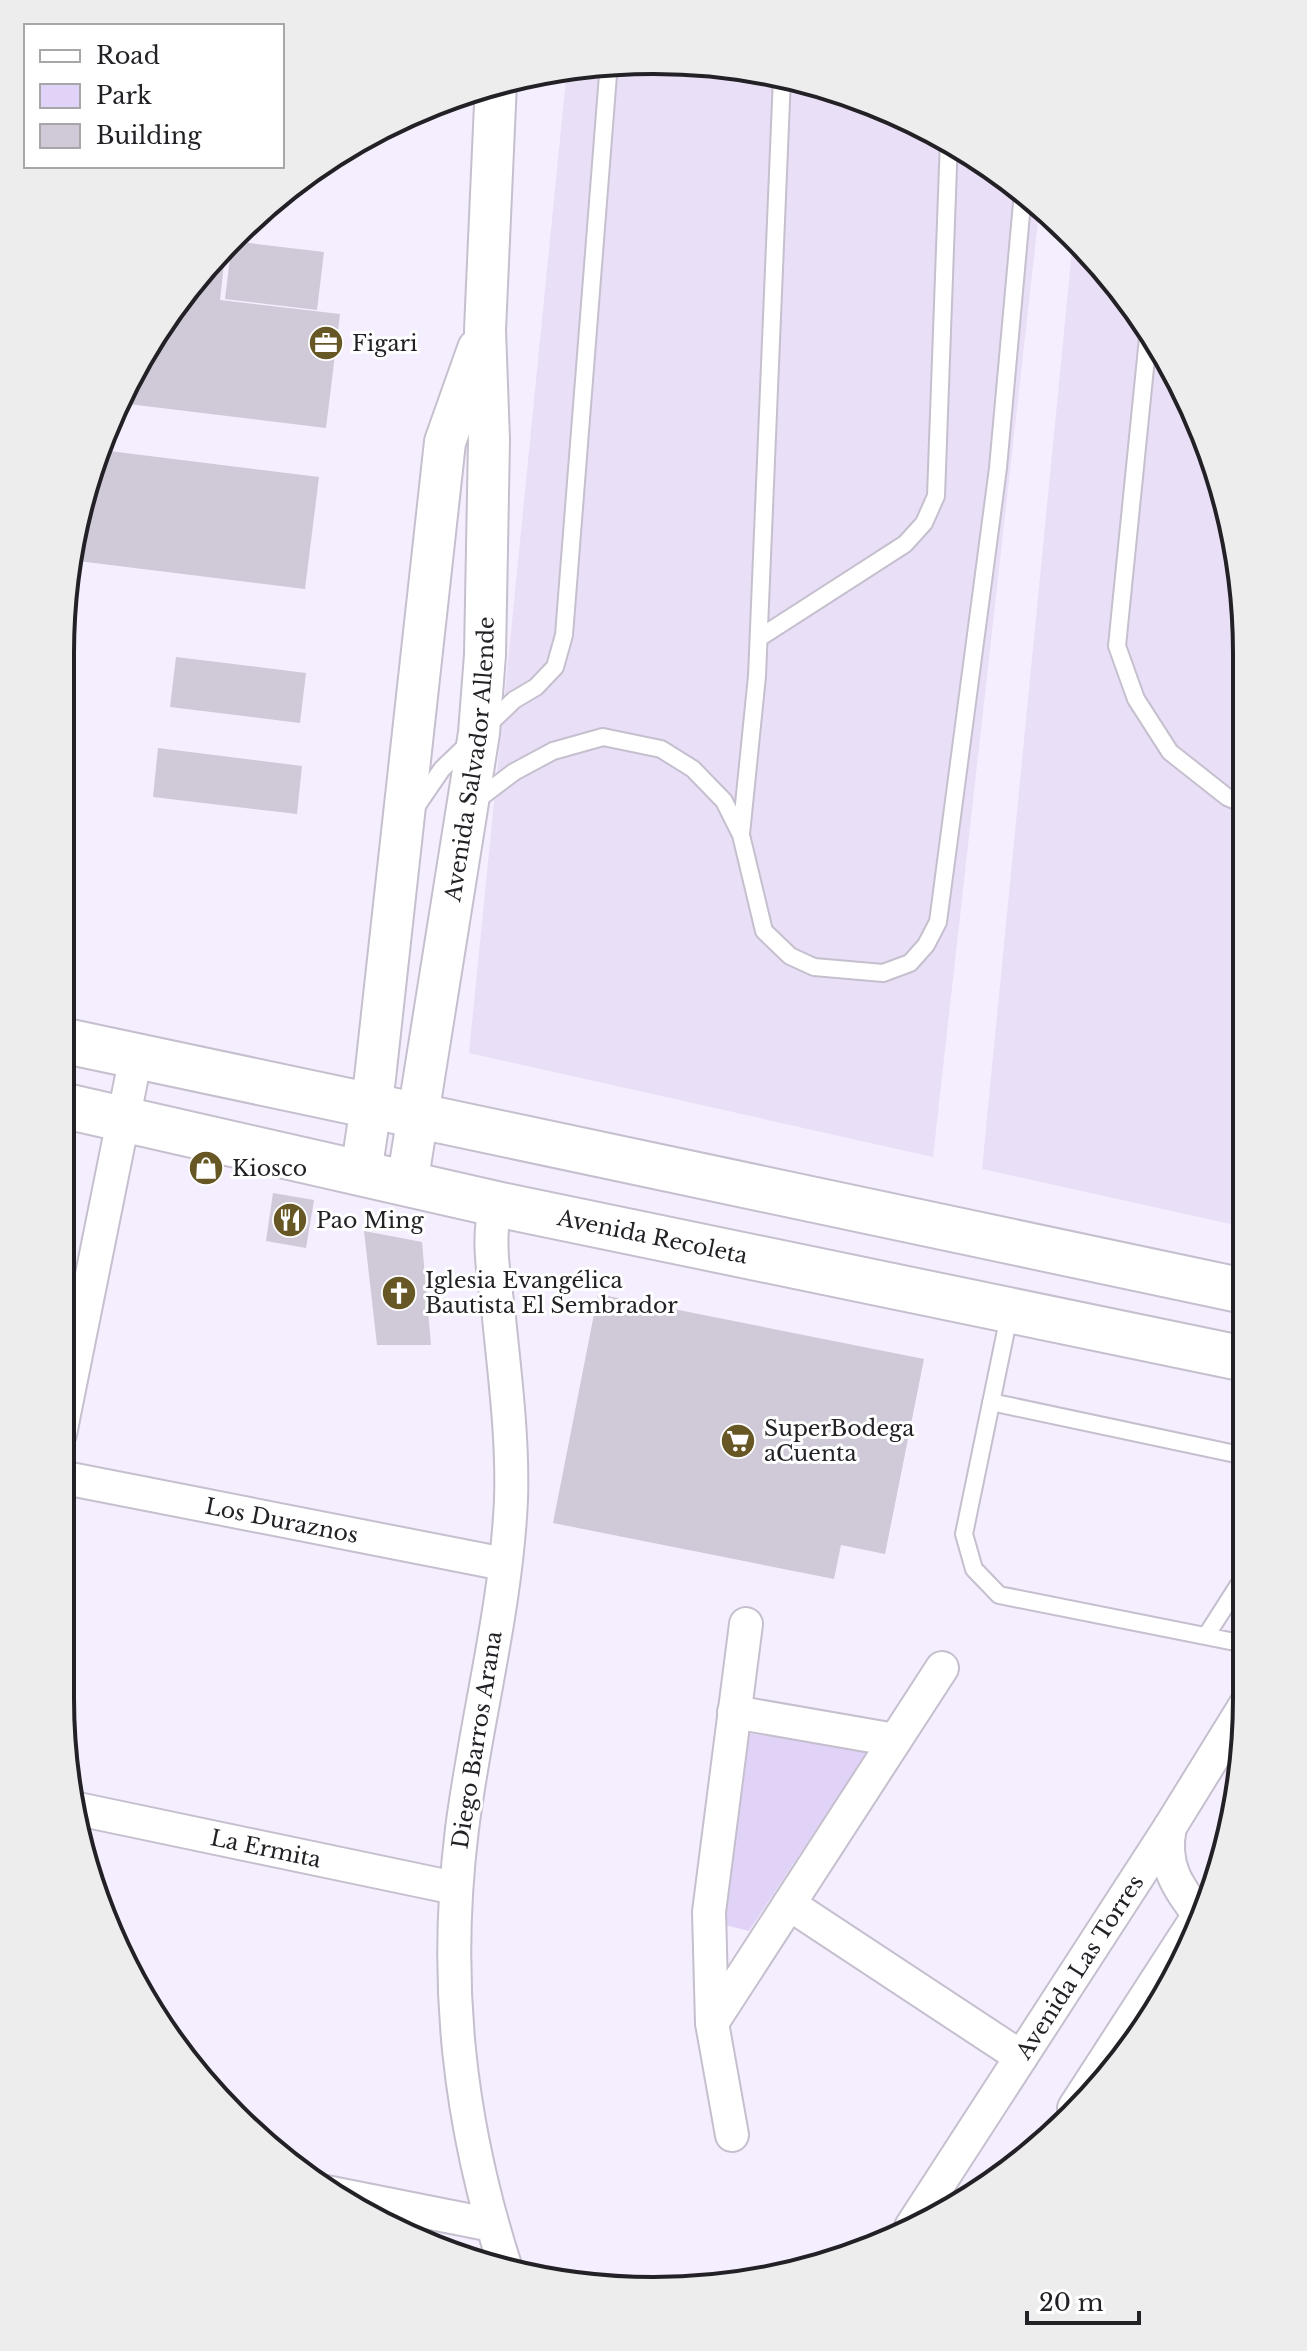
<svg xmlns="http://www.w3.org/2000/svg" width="1307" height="2351" font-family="'Libre Baskerville',serif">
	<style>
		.built { fill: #e9e0f7 }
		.green { fill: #e1d3f7 }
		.building { fill: #cfc9d8 }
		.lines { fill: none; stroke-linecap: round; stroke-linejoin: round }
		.service-casing { stroke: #c5bfce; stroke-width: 20 }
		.minor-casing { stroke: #c5bfce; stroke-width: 36 }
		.tertiary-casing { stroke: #c5bfce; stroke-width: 44 }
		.secondary-casing { stroke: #c5bfce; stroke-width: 48 }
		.service { stroke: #fff; stroke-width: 16 }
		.minor { stroke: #fff; stroke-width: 32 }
		.tertiary { stroke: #fff; stroke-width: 40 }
		.secondary { stroke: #fff; stroke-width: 44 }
		.labels { text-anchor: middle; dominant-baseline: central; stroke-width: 6; stroke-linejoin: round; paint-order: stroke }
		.poi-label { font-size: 22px; fill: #232126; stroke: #fff; text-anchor: start }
		.street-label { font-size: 22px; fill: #232126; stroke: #fff }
		.rim { fill: none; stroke: #232126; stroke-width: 4 }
	</style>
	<rect width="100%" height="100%" fill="#f4eefe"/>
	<path class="built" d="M614 61 731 65 844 91 950 139 1040 204 933 1157 469 1053 567 69Z
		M1073 240 1147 323 1202 427 1242 576 1244 1227 982 1169Z"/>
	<path class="green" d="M747 1733 868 1751 749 1931 721 1924Z"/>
	<path class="building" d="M232 241 324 252 317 310 225 299Z
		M226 245 220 300 340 314 326 428 120 403 139 357 207 263Z
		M101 450 319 477 305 589 70 560 80 499Z
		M176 657 306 673 300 723 170 707Z
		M158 748 302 766 297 814 153 797Z
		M273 1193 314 1200 306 1248 266 1241Z
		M364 1231 422 1242 431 1345H377Z
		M598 1294 924 1359 885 1554 841 1545 834 1579 553 1523Z"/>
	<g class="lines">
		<g class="service-casing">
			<path id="service" d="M1149 328 1117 646 1136 699 1170 752 1227 797 1243 804
				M759 638 905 544 924 523 936 496 949 139
				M487 726 514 700 536 687 555 667 564 635 609 62
				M473 803 514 772 553 751 603 737 661 749 693 769 724 801 741 835 764 931 790 956 814 967 883 973 910 963 926 945 938 922 998 468 1023 192
				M416 807 442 769 470 742
				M741 834 757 676 782 77
				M1010 1311 964 1534 974 1569 999 1595 1235 1642 1245 1650
				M991 1402 1245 1456
				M1206 1636 1245 1575"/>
		</g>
		<g class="minor-casing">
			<g id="minor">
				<path d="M496 1204C486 1241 495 1281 499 1318 505 1378 513 1439 511 1500 506 1610 476 1720 462 1829 443 1983 459 2125 507 2272"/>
				<path d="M60 1434 136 1056"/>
				<path id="s1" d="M60 1477 504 1564"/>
				<path d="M734 1712 895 1740"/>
				<path id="s2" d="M78 1809 455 1888"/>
				<path d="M1170 1827C1162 1865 1177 1886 1200 1916"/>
				<path d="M789 1904 1021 2057"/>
				<path d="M712 2023 942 1668"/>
				<path d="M1074 2108 1202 1910"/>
				<path d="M732 2135 712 2023 709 1912 746 1624"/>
				<path d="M326 2192 492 2225"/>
				<path id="s3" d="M911 2227 1170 1827 1246 1704"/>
			</g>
		</g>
		<g class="tertiary-casing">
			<g id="tertiary">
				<path d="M361 1173 375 1078 445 442 478 349"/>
				<path id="s4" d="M407 1184 479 733 485 655 489 440 485 330 496 82"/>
			</g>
		</g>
		<g class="secondary-casing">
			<g id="secondary">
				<path d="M61 1040 1244 1291"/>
				<path id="s5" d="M61 1105 496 1204 1245 1359"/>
			</g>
		</g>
		<use href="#service" class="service"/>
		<use href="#minor" class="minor"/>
		<use href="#tertiary" class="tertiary"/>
		<use href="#secondary" class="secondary"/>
	</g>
	<defs>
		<g id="office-disc" transform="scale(1.8)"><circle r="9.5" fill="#665724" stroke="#fff"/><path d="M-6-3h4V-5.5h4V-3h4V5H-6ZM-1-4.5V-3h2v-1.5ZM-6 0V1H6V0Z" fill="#fff"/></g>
		<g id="shop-disc" transform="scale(1.8)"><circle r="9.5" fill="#665724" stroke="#fff"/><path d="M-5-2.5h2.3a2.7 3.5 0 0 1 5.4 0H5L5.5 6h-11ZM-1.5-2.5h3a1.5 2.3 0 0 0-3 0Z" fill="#fff"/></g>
		<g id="restaurant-disc" transform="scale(1.8)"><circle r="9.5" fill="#665724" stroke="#fff"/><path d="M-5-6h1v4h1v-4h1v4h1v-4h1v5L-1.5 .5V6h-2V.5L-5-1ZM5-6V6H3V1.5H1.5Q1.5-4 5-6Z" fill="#fff"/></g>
		<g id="church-disc" transform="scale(1.8)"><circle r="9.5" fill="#665724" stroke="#fff"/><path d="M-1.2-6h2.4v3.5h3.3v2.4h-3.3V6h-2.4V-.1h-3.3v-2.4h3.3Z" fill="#fff"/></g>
		<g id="supermarket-disc" transform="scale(1.8)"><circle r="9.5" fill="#665724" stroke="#fff"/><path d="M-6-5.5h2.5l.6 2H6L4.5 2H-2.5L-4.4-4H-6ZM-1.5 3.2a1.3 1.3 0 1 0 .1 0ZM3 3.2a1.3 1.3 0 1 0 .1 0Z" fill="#fff"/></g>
	</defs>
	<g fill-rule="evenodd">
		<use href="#office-disc" x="326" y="343"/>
		<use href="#shop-disc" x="206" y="1168"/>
		<use href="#restaurant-disc" x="290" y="1220"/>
		<use href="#church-disc" x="399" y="1293"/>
		<use href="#supermarket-disc" x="738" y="1441"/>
	</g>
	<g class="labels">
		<g class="poi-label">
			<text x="352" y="343">Figari</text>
			<text x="232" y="1168">Kiosco</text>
			<text x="316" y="1220">Pao Ming</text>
			<text x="425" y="1280">Iglesia Evangélica<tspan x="425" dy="25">Bautista El Sembrador</tspan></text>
			<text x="764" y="1428">SuperBodega<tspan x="764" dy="25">aCuenta</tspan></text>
		</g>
		<g class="street-label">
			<text stroke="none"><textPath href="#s4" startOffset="430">Avenida Salvador Allende</textPath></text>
			<text stroke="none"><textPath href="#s5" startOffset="606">Avenida Recoleta</textPath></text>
			<text stroke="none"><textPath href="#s1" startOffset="226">Los Duraznos</textPath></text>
			<text transform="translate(477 1740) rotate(-81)">Diego Barros Arana</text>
			<text stroke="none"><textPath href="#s2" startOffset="192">La Ermita</textPath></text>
			<text stroke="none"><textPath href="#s3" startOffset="310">Avenida Las Torres</textPath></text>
		</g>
	</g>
	<path d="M0 0H1307V2351H0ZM653 74H654A579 579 0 0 1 1233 653V1698A579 579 0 0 1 654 2277H653A579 579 0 0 1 74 1698V653A579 579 0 0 1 653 74Z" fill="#ededee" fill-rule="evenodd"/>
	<path class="rim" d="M653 74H654A579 579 0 0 1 1233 653V1698A579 579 0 0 1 654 2277H653A579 579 0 0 1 74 1698V653A579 579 0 0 1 653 74Z"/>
	<rect x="24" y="24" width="260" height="144" fill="#ffffff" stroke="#a7a6a8" stroke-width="2"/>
	<rect x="40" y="50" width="40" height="12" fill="#ffffff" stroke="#a7a6a8" stroke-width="2"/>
	<text x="96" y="64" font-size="24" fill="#232126">Road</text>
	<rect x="40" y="84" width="40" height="24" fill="#e1d3f7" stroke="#a7a6a8" stroke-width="2"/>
	<text x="96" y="104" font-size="24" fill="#232126">Park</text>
	<rect x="40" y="124" width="40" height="24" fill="#cfc9d8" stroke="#a7a6a8" stroke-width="2"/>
	<text x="96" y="144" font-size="24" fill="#232126">Building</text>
	<path d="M1027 2311v12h112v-12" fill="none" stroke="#232126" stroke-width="4"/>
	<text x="1039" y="2311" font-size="24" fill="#232126" stroke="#ffffff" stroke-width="6" paint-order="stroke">20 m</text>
</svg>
